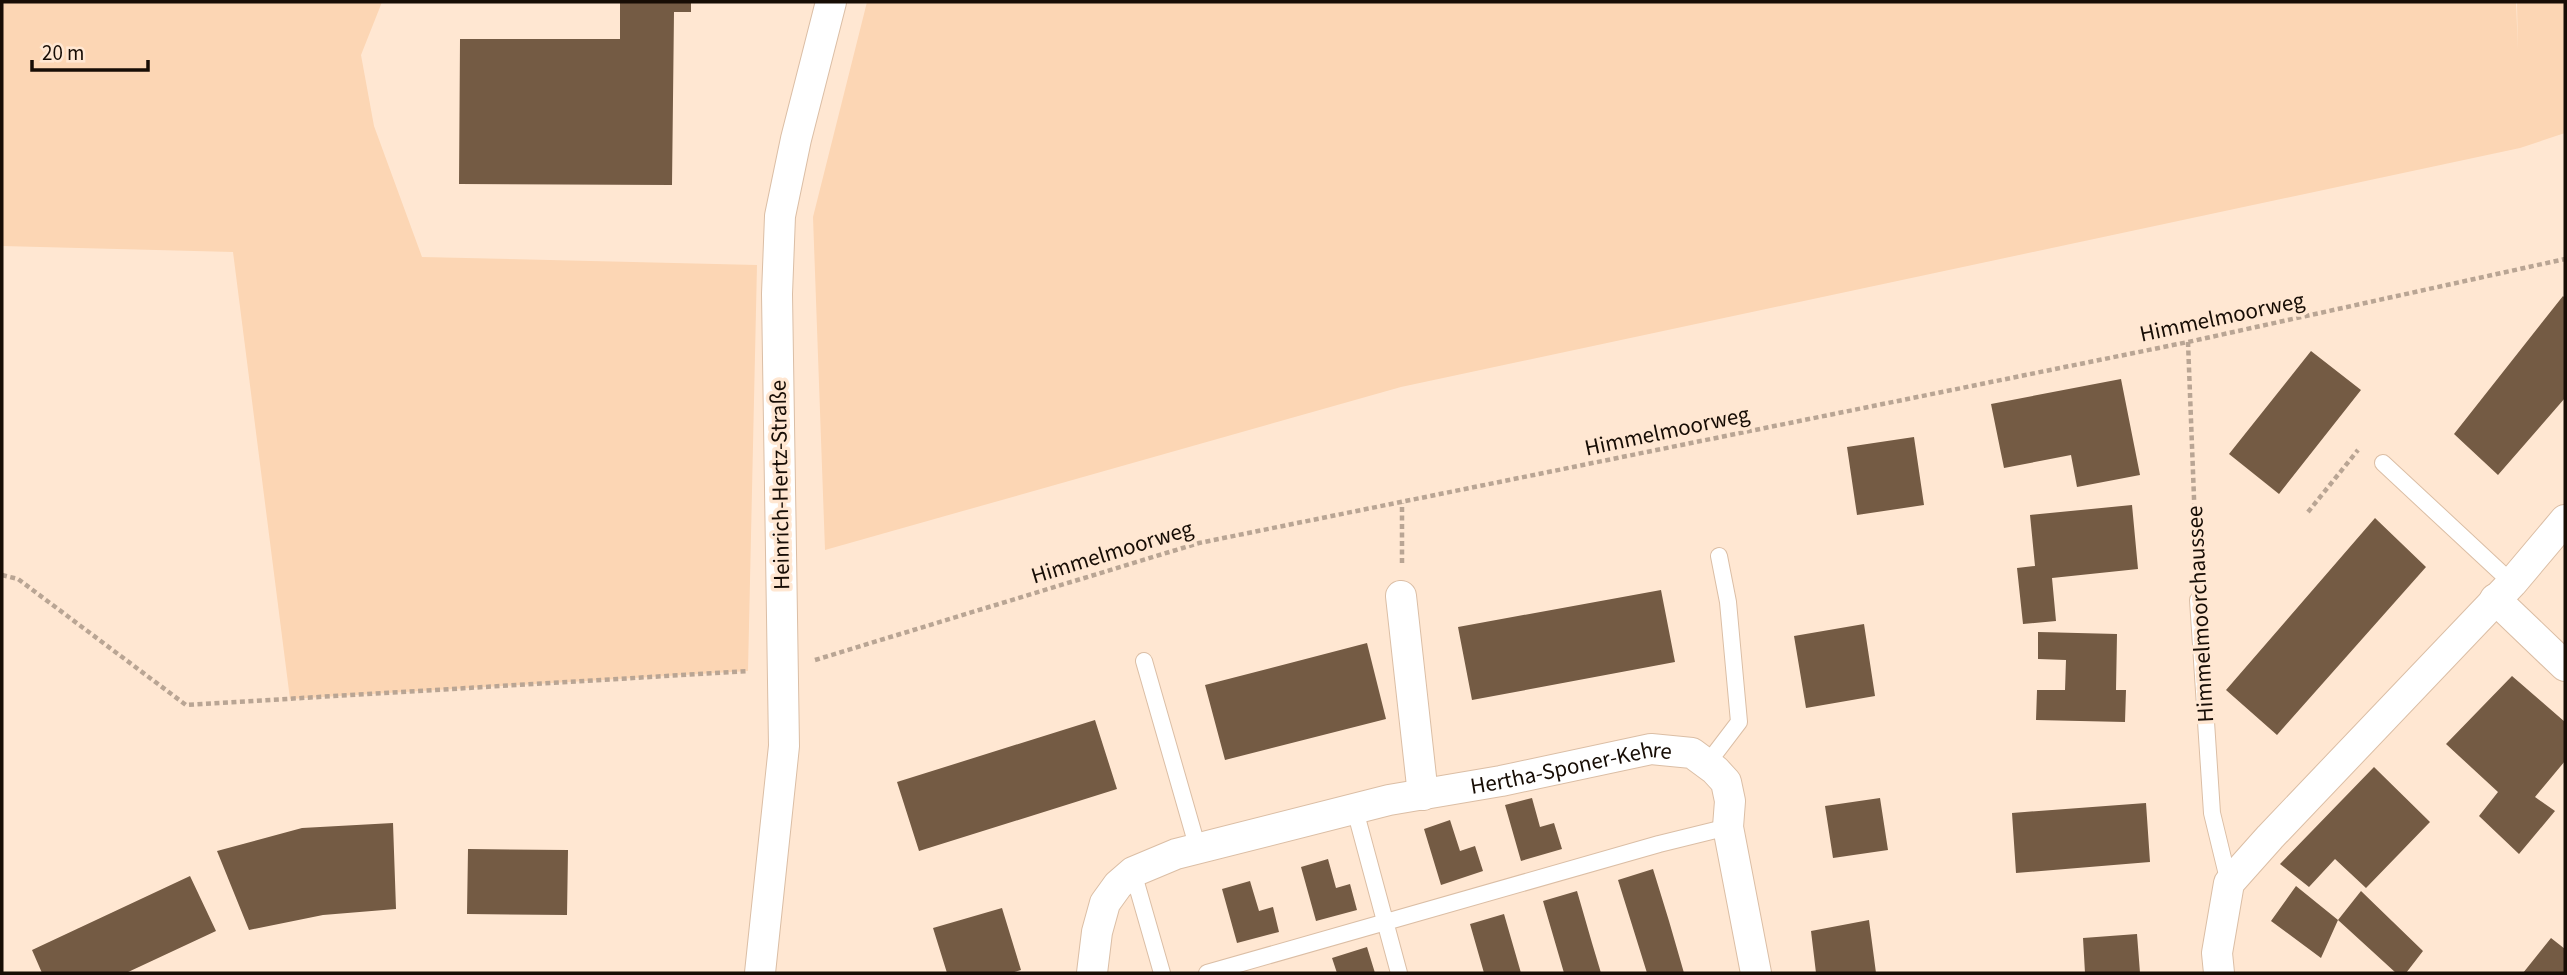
<svg xmlns="http://www.w3.org/2000/svg" width="2567" height="975" font-family="'Source Sans 3',sans-serif">
	<style>
		.green { fill: #fcd6b4 }
		.building { fill: #745b44 }
		.lines { fill: none; stroke-linecap: round; stroke-linejoin: round }
		.lane-casing { stroke: #dbbea5; stroke-width: 18 }
		.street-casing { stroke: #dbbea5; stroke-width: 32 }
		.path { stroke: #b9a594; stroke-width: 4.5; stroke-dasharray: 5 3.5; stroke-linecap: butt }
		.lane { stroke: #fff; stroke-width: 16 }
		.street { stroke: #fff; stroke-width: 30 }
		.labels { text-anchor: middle; dominant-baseline: central; stroke-width: 7; stroke-linejoin: round; paint-order: stroke }
		.street-label { font-size: 23px; fill: #170d05; stroke: #ffe7d2 }
	</style>
	<rect width="100%" height="100%" fill="#ffe7d2"/>
	<path class="green" d="M2 2H382L361 55 374 126 422 257 757 265 748 671 290 699 233 252 2 246Z
		M867 2H2516L2518 50 2517 2H2565V133L2520 148 1401 387 825 550 813 217Z"/>
	<path class="building" d="M620 2H691V12H674L672 185 459 184 460 39H620Z
		M2563 296 2565 298V398L2498 475 2454 434Z
		M2311 351 2361 390 2279 494 2229 454Z
		M2121 379 2140 475 2077 487 2071 455 2004 468 1991 404Z
		M1914 437 1924 505 1857 515 1847 447Z
		M2132 505 2138 569 2052 578 2056 621 2023 624 2017 568 2035 566 2030 515Z
		M2375 518 2426 567 2277 735 2226 690Z
		M1661 590 1675 662 1472 700 1458 627Z
		M1864 624 1875 696 1806 708 1794 636Z
		M2038 632 2117 634 2116 690H2126L2125 722 2036 720 2037 690H2065L2066 660 2038 659Z
		M1367 643 1386 719 1225 760 1205 685Z
		M2512 676 2565 722V761L2535 797 2555 811 2519 854 2479 816 2498 792 2446 744Z
		M1095 720 1117 789 919 851 897 782Z
		M2374 767 2430 822 2366 888 2335 859 2309 887 2280 864Z
		M1532 798 1540 827 1554 823 1562 849 1521 861 1505 805Z
		M1880 798 1888 850 1833 858 1825 806Z
		M2146 803 2150 862 2016 873 2012 813Z
		M1450 820 1460 851 1475 846 1483 871 1441 885 1424 829Z
		M393 823 396 909 323 915 249 930 217 851 302 828Z
		M468 849 568 850 567 915 467 914Z
		M1328 859 1336 888 1350 884 1357 910 1316 921 1301 867Z
		M1653 869 1669 921 1684 973H1647L1618 880Z
		M190 876 216 931 126 973H42L32 950Z
		M1250 881 1259 911 1273 907 1279 932 1237 943 1222 889Z
		M2296 886 2338 920 2321 958 2271 921Z
		M1577 891 1592 943 1601 973H1564L1543 901Z
		M2361 891 2423 951 2406 973H2396L2338 920Z
		M1002 908 1021 970 1011 973H947L933 928Z
		M1504 914 1521 973H1484L1470 924Z
		M1869 920 1876 973H1816L1811 931Z
		M2137 934 2140 973H2085L2083 938Z
		M2551 938 2565 949V973H2523Z
		M1367 947 1375 973H1337L1332 958Z"/>
	<g class="lines">
		<g class="lane-casing">
			<path id="lane" d="M2383 463 2512 583
				M2198 600 2212 813 2229 883
				M1144 661 1198 849
				M1707 764 1739 722 1728 602 1719 556
				M1355 810 1399 973
				M1133 872 1162 973
				M1207 973 1659 844 1728 827"/>
		</g>
		<g class="street-casing">
			<g id="street">
				<path d="M1401 596 1423 795"/>
				<path d="M2495 599 2565 666"/>
				<path d="M760 973 784 746 777 294 780 216 796 139 831 2"/>
				<path id="s1" d="M1092 973 1097 932 1105 903 1118 885 1133 872 1176 854 1389 800 1501 781 1651 749 1692 753 1715 770 1726 782 1730 801 1728 827 1756 973"/>
				<path d="M2219 973 2217 953 2229 883 2270 837 2512 583 2565 520"/>
			</g>
		</g>
		<path class="path" d="M2188 342 2197 576
			M2308 512 2358 450
			M1402 563V503
			M2 575 18 579 186 705 749 671
			M815 660 1199 543 2188 342 2565 259"/>
		<use href="#lane" class="lane"/>
		<use href="#street" class="street"/>
	</g>
	<g class="labels">
		<g class="street-label">
			<text transform="translate(2222 317) rotate(-12)">Himmelmoorweg</text>
			<text transform="translate(1667 431) rotate(-12)">Himmelmoorweg</text>
			<text transform="translate(780 485) rotate(-91)">Heinrich-Hertz-Straße</text>
			<text transform="translate(1112 552) rotate(-17)">Himmelmoorweg</text>
			<text transform="translate(2200 614) rotate(-93)">Himmelmoorchaussee</text>
			<text stroke="none"><textPath href="#s1" startOffset="565">Hertha-Sponer-Kehre</textPath></text>
		</g>
	</g>
	<rect width="2567" height="975" fill="none" stroke="#170d05" stroke-width="7"/>
	<path d="M32 60v10h116v-10" fill="none" stroke="#170d05" stroke-width="3.5"/>
	<text x="42" y="60" font-size="21" fill="#170d05" stroke="#ffe7d2" stroke-width="5" paint-order="stroke">20 m</text>
</svg>
